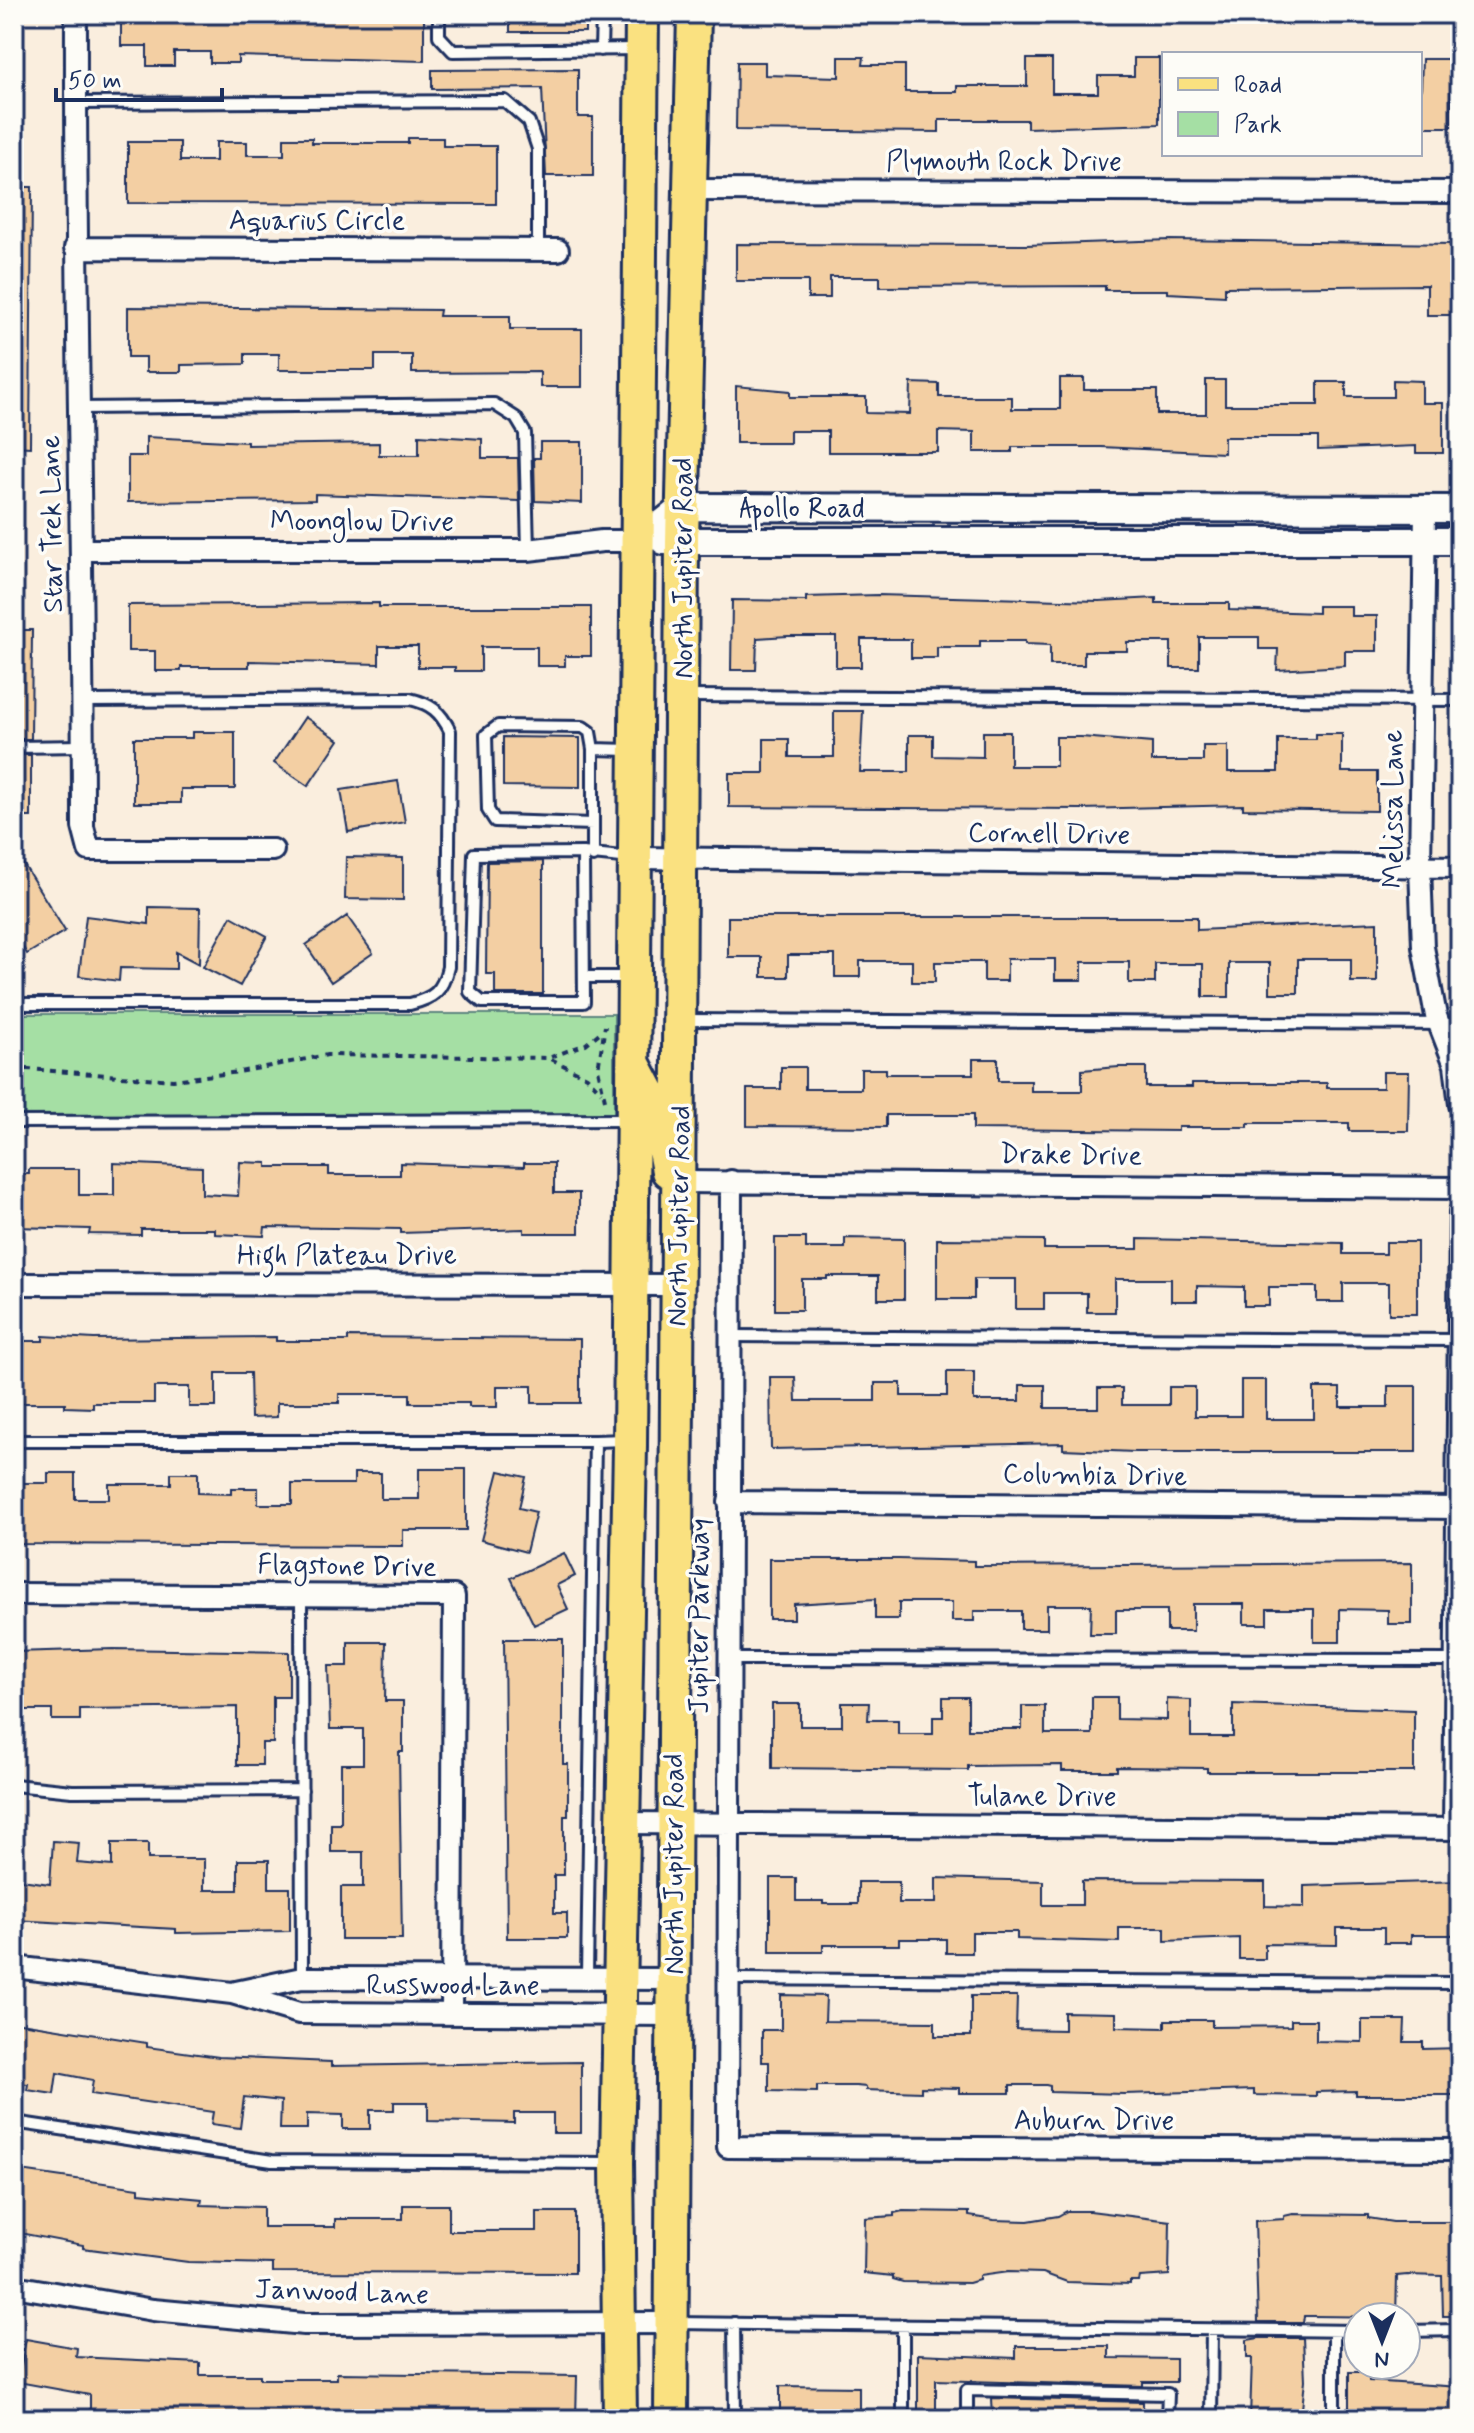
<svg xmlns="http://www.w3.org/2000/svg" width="1474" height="2433" font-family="Mynerve,sans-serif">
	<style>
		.green { fill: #a5dfa4; stroke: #608781; stroke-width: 2 }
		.building { fill: #f3cfa3; stroke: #1b2f5e; stroke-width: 2 }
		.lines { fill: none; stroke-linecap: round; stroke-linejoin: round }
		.service-casing { stroke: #1b2f5e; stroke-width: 16 }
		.minor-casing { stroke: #1b2f5e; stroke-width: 26 }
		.tertiary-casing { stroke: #1b2f5e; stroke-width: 32 }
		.primary-casing { stroke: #1b2f5e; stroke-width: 38 }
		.path { stroke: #1b2f5e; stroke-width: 4; stroke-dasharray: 6 6; stroke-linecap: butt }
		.service { stroke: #fdfcf7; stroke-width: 10 }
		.minor { stroke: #fdfcf7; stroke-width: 20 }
		.tertiary { stroke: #fdfcf7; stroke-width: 26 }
		.primary { stroke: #fae180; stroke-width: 32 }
		.labels { text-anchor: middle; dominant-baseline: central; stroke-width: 7; stroke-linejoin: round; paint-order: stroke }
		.street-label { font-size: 28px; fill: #1b2f5e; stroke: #fdfcf7 }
	</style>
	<rect width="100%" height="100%" fill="#faeede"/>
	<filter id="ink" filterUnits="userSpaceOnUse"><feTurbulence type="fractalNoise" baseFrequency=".0125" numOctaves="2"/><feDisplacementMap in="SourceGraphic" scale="16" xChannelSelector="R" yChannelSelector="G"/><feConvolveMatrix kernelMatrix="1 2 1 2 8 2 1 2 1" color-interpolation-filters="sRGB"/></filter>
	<g filter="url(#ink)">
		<path class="green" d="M14 1014H614V1120L14 1119Z"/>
		<path class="building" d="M121 14H424V61L238 56V63H210V52H174V66H147V46H121Z
			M510 14H585V32H510Z
			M839 57H864L863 65H905V92H957V86H1027V59H1052V93H1098V76H1134V58H1159V124L1027 128V120H939V132L736 130 737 62H765V75L839 77Z
			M1422 59H1451V127H1420Z
			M578 69V117H593V176H546L542 88 432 89V70Z
			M284 138H312V143H408V138H443V146H496V204L128 203V142H180V161H216V142H247V155H284Z
			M14 187H32L30 447 14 446Z
			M1170 240 1452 244V315H1427V285L1225 287V296L1168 293V290H1105V286L880 287V277H830V298H808V281H736V244L1026 245Z
			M128 307 440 310 439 316H510V329H582V387H540V372L412 373V355H375V370H279V354H245V364L181 365V372H146V357H128Z
			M1060 378H1084V390H1157V414H1206V380H1225V405H1318V382H1346V397H1393V380L1422 381V403H1443V453H1416V446L1318 450V437H1224V453L1101 447H1012V452H974V432L938 431V452H828V431H790V443H736V386L790 391V397H866V413L910 414 911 383 939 384V397H1012V409H1060Z
			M419 435 482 439V458H518L519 501 315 494V500L128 502V456H146V437L247 442V445L379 443V455H419Z
			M540 442H582V503L535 501 534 458H540Z
			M878 595 1099 601 1156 598V603H1229V610L1318 613V606H1351V616H1377V651H1345V666L1277 670 1278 649H1259V637H1199V668H1171V642H1127V651H1084V665H1050V645L1025 644V641H980V647H937V658H911V639H861V667H836V636H788L757 638 756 670H731L732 600 806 601V597Z
			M379 603V607H591V656H565V666H537V647H481V671H455V667H418V646H379V664L249 661V667H181V671H155V651H128V605Z
			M14 630H32L31 739H14Z
			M834 711H863L860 772H909V735H933V756L983 757V732H1010V766H1056V737H1081L1152 743V761H1203V746H1228V772H1278V739H1316V734H1342V772H1377V811L1243 809V805L1081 809 729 807V773H764V739H789V757H834Z
			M305 717 339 740 308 786 274 763Z
			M192 732H235V789H181V803H134V738H192Z
			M503 737 580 738V787L503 786Z
			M14 755H31V817H14Z
			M398 781 405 822 348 832 341 790Z
			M14 849 65 931 27 954 14 933Z
			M346 857 403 858V900L345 899Z
			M543 861V994H495V974H486L487 862Z
			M149 907 200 908 199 964 176 952V969L120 968 119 981 79 976 86 916 149 924Z
			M231 916 267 936 240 986 203 967Z
			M347 916 373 953 331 982 306 945Z
			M728 917H1197V930L1377 922V982H1351V959H1298V993H1270V963H1229V997H1203V964H1155V983H1129V962H1082V980H1055V959H1007V981H984V962H935V982H912V961H860V977H835V955H788V977H762V957H728Z
			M973 1059H998V1081H1031V1091H1082V1070L1119 1067H1146V1087H1192V1083H1327V1088H1383V1072H1409L1408 1131H1349V1123H1248V1127H1178V1131L973 1129V1115H886V1127L747 1126V1089H781V1067H805V1089H861V1069H886V1074H973Z
			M240 1162 267 1163V1167H329V1175H400V1163L524 1167V1163H554V1193H579V1233H524V1229L401 1233V1229L265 1227 264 1236 215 1234V1229H141V1235L89 1234 90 1229 14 1227V1174H29V1169H79V1195H114V1163L202 1167V1194L238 1196Z
			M775 1238H806V1248H845V1238L904 1239V1299H878V1276H827V1279H802V1310H775Z
			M937 1239 1044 1240V1249H1138V1239L1343 1243V1254H1386V1242H1417V1314H1389V1283H1343V1302H1317V1287H1269V1306H1244V1287L1197 1286V1301H1171V1279H1115V1312H1087V1293H1044V1309H1016V1279H974V1299H937Z
			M43 1336 94 1339 276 1337V1341H348V1337L580 1339V1403H532V1386H497V1407H469V1403H410V1394H339V1403H277V1417L251 1418 250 1373H216V1407H189V1387H154V1403H93V1408L65 1407V1403H14V1341H43Z
			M947 1372H974V1401H1020V1385H1045V1408H1098V1388H1122V1405H1169V1387H1195V1416H1241V1380H1266V1419H1314V1388H1340V1407H1388V1386H1416V1452H1135L1063 1449V1443L771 1449 770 1377H795L796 1401H875V1383H901V1396H947Z
			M419 1469H466V1530H403V1546L14 1544V1483H48V1473H75V1499H109V1484H171V1473H198V1493L231 1494V1488H258V1504H292V1484H354V1473H381V1499H419Z
			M499 1471 526 1477 519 1508 536 1512 526 1552 481 1540Z
			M564 1553 575 1576 557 1585 568 1609 534 1625 511 1578Z
			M769 1559H899L974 1561V1566L1412 1563V1624H1388V1610L1340 1609V1642H1314V1609H1267V1624H1244V1604H1193V1631H1167V1610H1116V1634H1090L1091 1605H1047V1629H1021V1611H974V1621H952V1602H899V1619H875V1599L794 1604V1619H769Z
			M504 1639H563V1764H568V1816H564V1875H554V1913H567V1938H507Z
			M348 1642H386L385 1701H403V1752H399L402 1939H341V1887H363V1852H331V1824H341V1764H363V1729H330L328 1666H348Z
			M113 1649 289 1652V1697H273V1743H262V1765H237V1707L80 1709V1720H52V1710H14V1652Z
			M943 1697H968V1729H1022V1706H1045V1734H1092V1697H1117V1719L1167 1720V1699L1191 1700V1737H1233V1704L1414 1710V1772H1207V1768L1117 1767V1771H1062V1765L968 1766V1770L772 1768V1704H800V1726H842V1703H869L868 1720H898V1734H933V1717H943Z
			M53 1841 79 1843 77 1863 112 1866V1843H148V1859H204V1890H238V1860H269V1888H290V1931L176 1933V1929L14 1920V1879L50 1884Z
			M770 1878H796V1901H823V1904H858V1882H899V1903H936V1878L1043 1881V1905H1082V1881L1265 1882V1906L1304 1907V1886L1460 1881V1935H1411V1943H1384V1928H1337V1945L1265 1944V1959H1239V1938L1165 1941V1928H1119V1942L1017 1939V1932H972V1953H946V1939H899V1945H823V1952H770Z
			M781 1995 826 1996 825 2021 935 2022V2036H971V1996H1017L1016 2029 1064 2030V2012L1116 2013V2027L1165 2028V2020H1212V2027L1291 2026V2020H1316V2041L1362 2042V2020H1405L1404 2042H1423V2049L1460 2048V2095H1356V2091L1316 2092V2096L1254 2095V2090L1124 2094 1050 2092V2086L1046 2085H1010V2093H959V2088L921 2087V2092L866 2090V2087L856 2086H817V2092L769 2091V2062H762V2030H781Z
			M14 2022 147 2043V2047L219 2057 331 2062V2066L581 2062V2133H553V2113H514V2123L428 2121V2102H394V2110H370V2129H343V2115L307 2114V2129H280L281 2101 244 2097 240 2128 211 2124 213 2112 91 2094 93 2080 57 2073 54 2094 27 2090 28 2084 14 2083Z
			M14 2170 139 2188V2193L202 2199 201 2205 263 2207V2227H335V2219H403V2205H449V2231H537V2212H575V2273L273 2272V2264L188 2262 83 2248V2245L14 2232Z
			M903 2211 969 2212V2216L994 2220 1028 2221 1058 2216 1067 2211H1090L1170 2221 1169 2275 1140 2277 1139 2281H1130V2284L1067 2282 1043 2273 1008 2272 979 2276V2280L969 2283 903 2282 893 2279V2276L864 2273 865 2218 894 2216V2213Z
			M1293 2214 1368 2215V2218L1393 2222H1460V2316H1443L1442 2276 1407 2275 1397 2276 1396 2317 1312 2316H1304L1303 2322H1258L1255 2221 1284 2219V2216Z
			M1259 2338H1303L1305 2380 1301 2419H1250L1252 2358H1247V2340Z
			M26 2339 77 2348 76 2357 200 2363V2375H260V2379H337V2373L577 2376 576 2419 324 2416V2419H146V2414H90V2395L18 2382Z
			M1016 2346H1109V2358L1176 2359V2382H1143V2386L936 2380V2419H918V2354L1016 2358Z
			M1349 2372H1369V2381L1460 2387V2419H1349Z
			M780 2386 859 2387V2419H780Z
			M992 2398 1143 2402V2419H993Z"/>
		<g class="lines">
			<g class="service-casing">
				<path id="service" d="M439 14V36L453 51 640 49
					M601 50 602 14
					M76 103 505 101 529 122 538 149V250
					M79 408 494 404 516 418 525 433 528 550
					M686 696 1460 700
					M14 747 83 746
					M593 824 495 821 488 810 486 735 498 726 583 727 590 732 593 749
					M583 853 584 1002H482L470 992 474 854 583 853 631 858
					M593 856V749L631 750
					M584 977H630
					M14 1004H410C434 998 442 992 448 967L450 731C440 711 431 704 410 699L83 701
					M682 1020 1460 1024
					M14 1122 628 1120
					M730 1336 1460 1340
					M14 1441H595L587 1976
					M595 1441 625 1440
					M301 1593 302 1978
					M728 1659 1458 1660
					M14 1785 72 1791 302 1790
					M727 1979 1460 1983
					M14 2122 272 2161 611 2163
					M676 2323 1358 2331
					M734 2323 735 2419
					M903 2325V2419
					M1334 2331V2419
					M1406 2331 1460 2330
					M967 2419V2390L1168 2394 1167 2419
					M1211 2419 1212 2329"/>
			</g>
			<g class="minor-casing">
				<path id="minor" d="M76 14C75 285 83 556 83 827L89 850H273
					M692 190 1460 192
					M75 248 558 250
					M1425 509 1420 867 1423 947 1436 1016 1455 1065 1460 1105
					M83 550H528L602 541H640
					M637 858 1460 867
					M731 1181 728 2147 1460 2150
					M681 1182 1460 1188
					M14 1284 679 1285
					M729 1502 1460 1508
					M14 1594 454 1596 452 2014
					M623 1823 1460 1829
					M1454 1829 1460 1212
					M14 1967 232 1993 299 2013 675 2015
					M236 1992 302 1978 676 1979
					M14 2286 153 2310 304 2324 670 2323"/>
			</g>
			<g class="tertiary-casing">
				<path id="tertiary" d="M640 541 683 507 1460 509
					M664 541H1460"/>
			</g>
			<g class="primary-casing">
				<path id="primary" d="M634 1064 655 1104 668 1171
					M620 2419 617 2163 630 1446 642 14
					M671 2419 682 541 694 14"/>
			</g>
			<path class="path" d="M551 1057 586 1044 603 1030
				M14 1068 173 1080 239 1072 327 1055 549 1058 587 1077 601 1092
				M605 1100 598 1069 605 1026"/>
			<use href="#service" class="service"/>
			<use href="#minor" class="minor"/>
			<use href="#tertiary" class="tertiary"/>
			<use href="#primary" class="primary"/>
		</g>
	</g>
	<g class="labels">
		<g class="street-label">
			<text x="1004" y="162">Plymouth Rock Drive</text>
			<text x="317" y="221">Aquarius Circle</text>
			<text x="802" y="509">Apollo Road</text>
			<text x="362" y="522">Moonglow Drive</text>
			<text transform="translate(53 524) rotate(-91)">Star Trek Lane</text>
			<text transform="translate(684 568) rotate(-90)">North Jupiter Road</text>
			<text transform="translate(1394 809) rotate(-90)">Melissa Lane</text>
			<text transform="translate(1049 835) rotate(1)">Cornell Drive</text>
			<text transform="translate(1071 1156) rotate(1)">Drake Drive</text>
			<text transform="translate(680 1216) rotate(-89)">North Jupiter Road</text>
			<text x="347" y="1256">High Plateau Drive</text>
			<text transform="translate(1095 1476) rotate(1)">Columbia Drive</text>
			<text transform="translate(347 1567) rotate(1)">Flagstone Drive</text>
			<text transform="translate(700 1616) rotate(-90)">Jupiter Parkway</text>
			<text x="1042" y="1797">Tulane Drive</text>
			<text transform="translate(675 1864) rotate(-90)">North Jupiter Road</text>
			<text x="453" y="1986">Russwood Lane</text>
			<text x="1094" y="2121">Auburn Drive</text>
			<text transform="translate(342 2293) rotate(2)">Janwood Lane</text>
		</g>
	</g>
	<rect width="1474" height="2433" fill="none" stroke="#fdfcf7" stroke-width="48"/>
	<rect x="24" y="24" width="1426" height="2385" fill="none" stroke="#1b2f5e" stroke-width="3" filter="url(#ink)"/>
	<rect x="1162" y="52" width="260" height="104" fill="#fdfcf7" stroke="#a3aaba" stroke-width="2"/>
	<rect x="1178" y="78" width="40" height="12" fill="#fae180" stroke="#a3aaba" stroke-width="2"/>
	<text x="1234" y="92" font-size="24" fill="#1b2f5e">Road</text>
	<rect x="1178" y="112" width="40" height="24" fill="#a5dfa4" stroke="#a3aaba" stroke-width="2"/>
	<text x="1234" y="132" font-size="24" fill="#1b2f5e">Park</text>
	<g transform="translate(1382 2341) rotate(180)"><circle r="38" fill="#fdfcf7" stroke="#a3aaba" stroke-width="2"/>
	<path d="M0-6L14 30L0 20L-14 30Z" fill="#1b2f5e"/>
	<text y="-12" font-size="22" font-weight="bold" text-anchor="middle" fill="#1b2f5e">N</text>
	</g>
	<path d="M56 88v12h166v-12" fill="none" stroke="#1b2f5e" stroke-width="4"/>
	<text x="68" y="88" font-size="24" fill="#1b2f5e" stroke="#fdfcf7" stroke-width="6" paint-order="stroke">50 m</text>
</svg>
